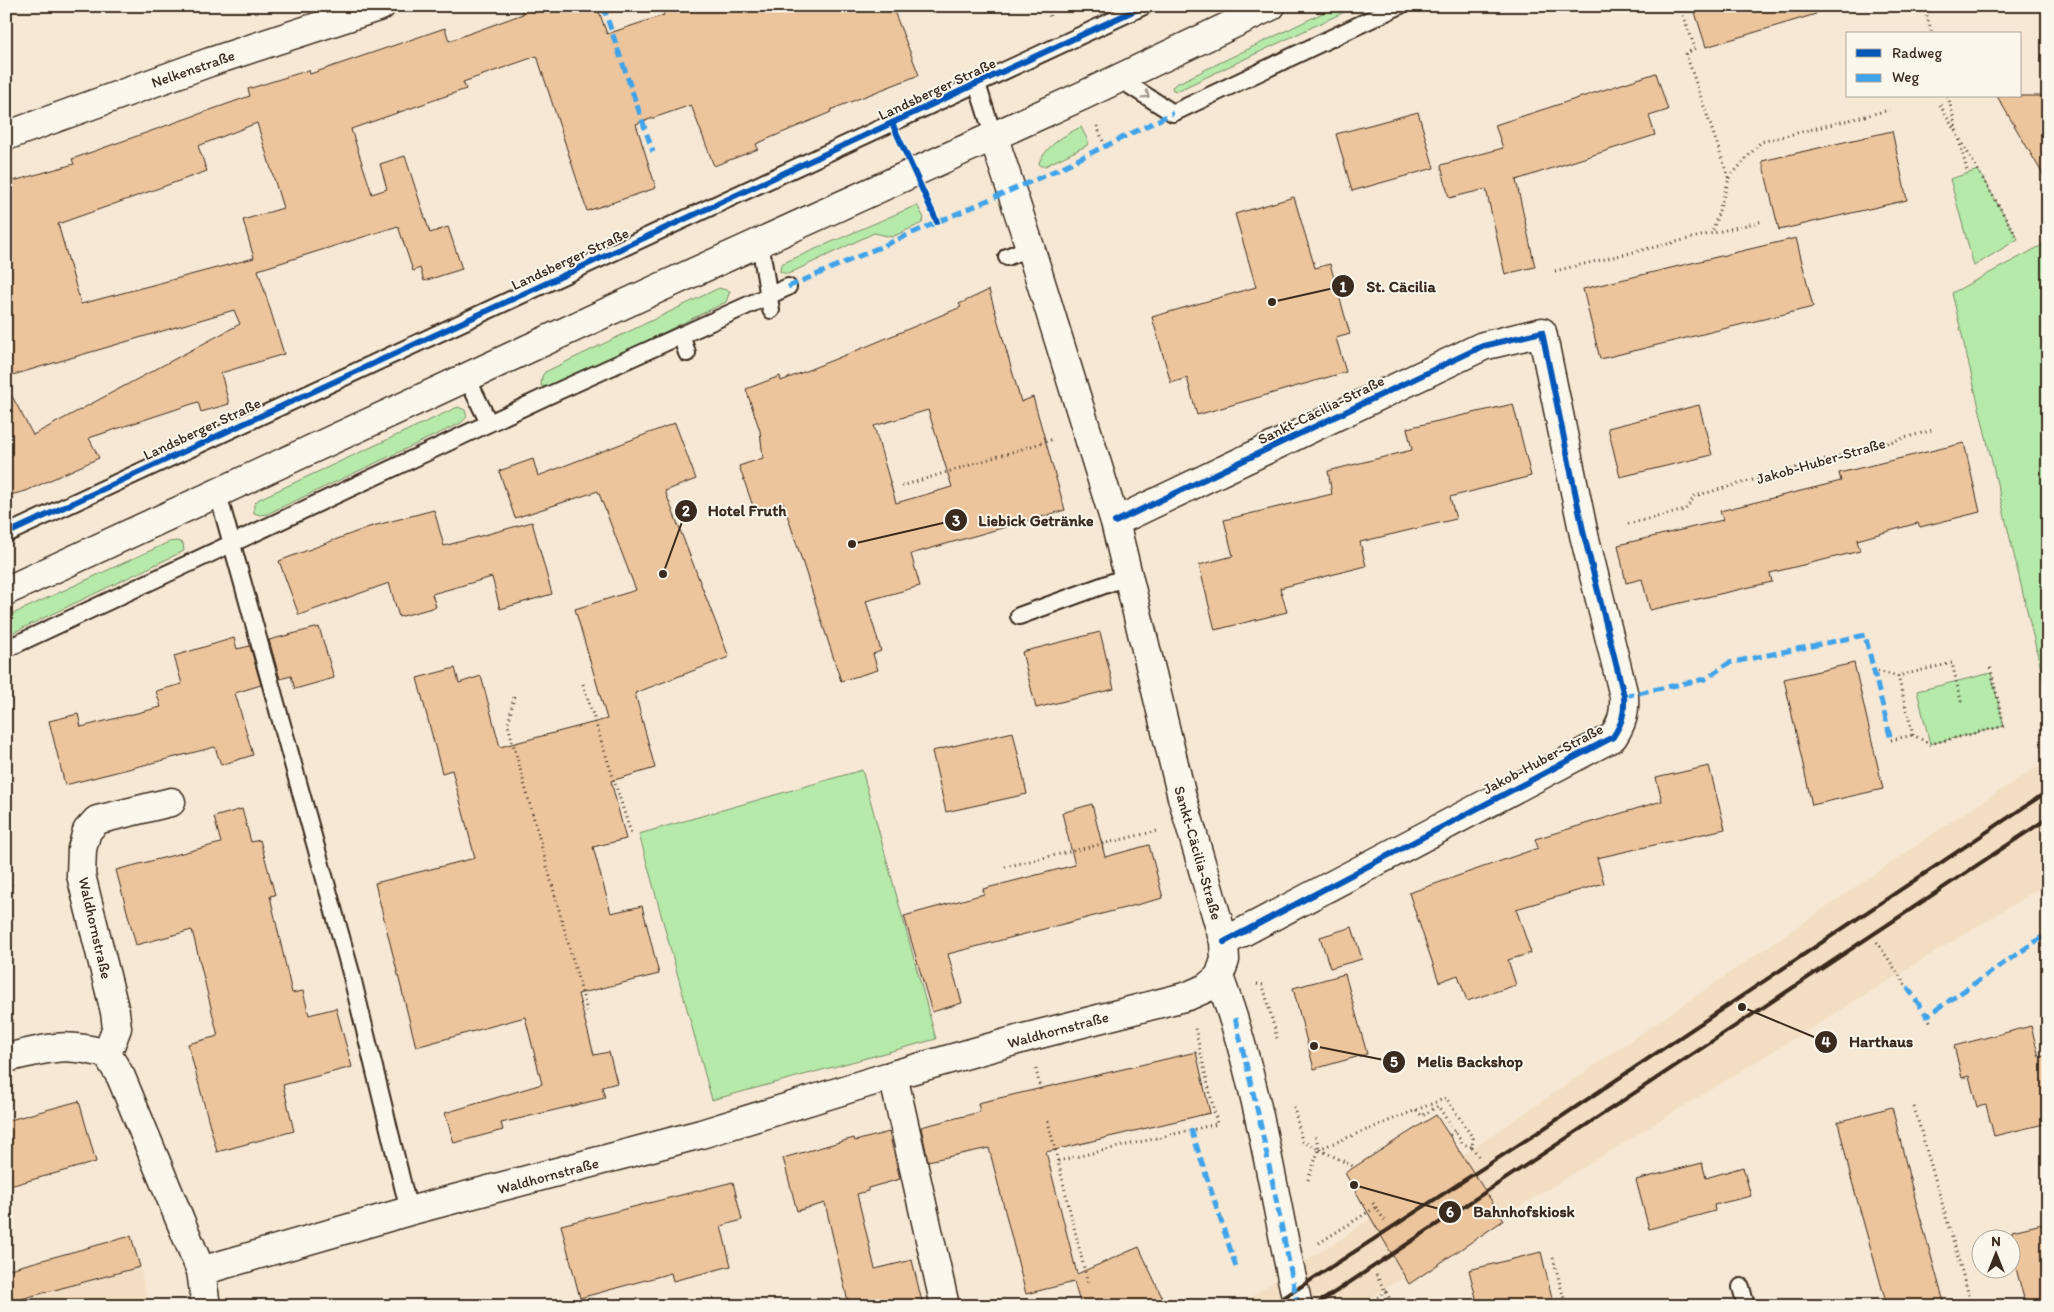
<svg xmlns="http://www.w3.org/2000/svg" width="2054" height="1312" font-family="Itim,sans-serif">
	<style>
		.built { fill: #f3dec3 }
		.green { fill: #b5eaab; stroke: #788a64 }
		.building { fill: #ecc59c; stroke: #3b2a1e; fill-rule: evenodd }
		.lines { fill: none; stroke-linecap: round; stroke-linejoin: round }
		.lane-casing { stroke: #3b2a1e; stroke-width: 20 }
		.street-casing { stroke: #3b2a1e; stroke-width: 31 }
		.secondary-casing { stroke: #3b2a1e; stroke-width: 31 }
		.path { stroke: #3b2a1e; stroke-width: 3; stroke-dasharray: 1 4; stroke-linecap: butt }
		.lane { stroke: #fbf7ec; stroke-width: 16 }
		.street { stroke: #fbf7ec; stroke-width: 28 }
		.secondary { stroke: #fbf7ec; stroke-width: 28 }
		.rail { stroke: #3b2a1e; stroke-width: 4 }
		.quiet { stroke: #3fa3ea; stroke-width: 5; stroke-dasharray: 10 5; stroke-linecap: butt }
		.cycleway-casing { stroke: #fbf7ec; stroke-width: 9 }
		.cycleway { stroke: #0057b8; stroke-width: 6 }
		.oneway { stroke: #9b9085 }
		.labels { text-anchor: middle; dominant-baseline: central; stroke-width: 4; stroke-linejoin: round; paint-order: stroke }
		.street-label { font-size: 15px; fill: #3b2a1e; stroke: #fbf7ec }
		.leader { fill: none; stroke: #3b2a1e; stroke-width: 2 }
		.callout-dot { fill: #3b2a1e; stroke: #fbf7ec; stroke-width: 2 }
		.mark-label { font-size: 15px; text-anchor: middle; font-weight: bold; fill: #fff }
		.callout-label { font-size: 16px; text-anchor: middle; font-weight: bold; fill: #3b2a1e; stroke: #fbf7ec; stroke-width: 4; stroke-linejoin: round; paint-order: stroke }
	</style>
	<rect width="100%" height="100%" fill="#f6e8d4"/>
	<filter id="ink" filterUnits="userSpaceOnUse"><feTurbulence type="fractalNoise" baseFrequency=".02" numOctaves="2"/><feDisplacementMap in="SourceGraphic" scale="10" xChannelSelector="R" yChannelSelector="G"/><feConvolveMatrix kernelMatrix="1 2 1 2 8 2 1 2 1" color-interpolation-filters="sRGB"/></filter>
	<g filter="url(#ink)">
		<path class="built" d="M2048 760V883L1357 1306H1237L1339 1240 1952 821Z
			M131 1236 150 1306H6V1270Z"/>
		<path class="green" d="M1337 6H1357L1177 91 1173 90 1172 87 1176 84Z
			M1081 127 1089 143 1086 146 1045 166H1040L1039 162C1048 145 1064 135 1081 127Z
			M1978 170 2018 239 1974 266 1950 179Z
			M917 205 924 218 922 223 892 237 874 233 788 274 780 272 781 264Z
			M2048 242V327L2044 348 2048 378V699L1952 293Z
			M719 288 730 291 726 302 552 387 541 386 542 376 545 372Z
			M458 407 465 410 467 417 461 423 267 514 260 515 254 513V504L259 499Z
			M177 541 183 543 184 551 6 636V617L169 542Z
			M1991 673 2004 726 1930 744 1917 691Z
			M862 770 936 1039 712 1100 639 834Z"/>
		<path class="building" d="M520 6H597L607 34 664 15 661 6H892L919 75 830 110 831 112 756 144 758 149 714 166 691 105 636 124 656 188 587 211 537 56 463 82 466 89 351 129 372 194 387 189 380 164 405 156 430 233 448 227 462 269 424 281 420 268 413 271 398 226 258 270 284 354 221 373 229 404 201 412 198 402 89 438 99 458 26 491 6 496V385L33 435 240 324 234 310 6 377V183L74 164 72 159 250 96 248 89 309 70 310 74 445 28 449 41 523 14ZM257 123 283 208 243 220 254 258 81 304 58 224 207 171 198 146Z
			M1693 6H1815L1816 14 1706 47Z
			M1656 73 1668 110 1649 116 1655 135 1516 180 1535 267 1505 274 1486 189 1449 198 1441 165 1503 148 1495 125Z
			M1997 96H2048V183Z
			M1418 112 1434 168 1352 191 1336 134Z
			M1892 131 1907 200 1779 230 1762 161Z
			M1294 197 1315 268 1330 264 1350 334 1336 338 1346 372 1197 415 1187 378 1171 383 1152 317 1256 287 1235 214Z
			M1796 238 1813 307 1600 359 1583 289Z
			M989 290 1021 402 1033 397 1065 510 911 554 920 586 866 601 881 651 873 654 878 670 841 681 783 502 755 512 739 466 763 458 760 431 746 389 780 376 781 381 870 345 961 307 959 304ZM928 410 952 487 896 503 874 426Z
			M1513 404 1531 476 1450 497 1456 519 1360 542 1366 566 1280 588 1287 612 1215 630 1199 565 1233 556 1224 520 1332 494 1328 471 1412 450 1407 428Z
			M1699 405 1712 455 1620 477 1608 428Z
			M675 423 696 479 665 491 729 657 635 693 655 768 611 781 626 839 593 847 611 913 642 906 659 974 578 994 594 1055 609 1052 617 1083 602 1087 605 1098 501 1123 503 1130 454 1143 445 1113 542 1084 525 1017 416 1047 375 883 475 858 452 770 442 773 417 678 455 668 459 683 481 676 500 747 607 719 575 609 636 590 598 491 515 518 499 471 533 459 538 476Z
			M1964 443 1980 512 1920 527 1918 523 1857 540 1860 551 1770 573 1772 582 1650 610 1642 579 1626 583 1618 545 1723 520 1720 511 1841 481 1839 473Z
			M434 510 444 546 532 522 552 594 500 609 492 577 432 594 436 607 399 617 389 583 299 615 279 561 369 527Z
			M319 627 334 678 295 689 291 676 280 679 269 640Z
			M1100 632 1114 689 1036 708 1022 652Z
			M234 638 237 649 250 646 261 685 235 693 253 755 221 765 215 747 65 785 49 721 78 714 81 727 161 707 156 691 182 684 174 656Z
			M1854 663 1883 789 1812 805 1784 679Z
			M1013 732 1027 794 946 812 932 751Z
			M1709 766 1725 829 1597 858 1604 883 1516 909 1531 953 1508 960 1516 985 1467 1001 1458 975 1439 982 1409 893 1538 848 1535 839 1662 801 1656 778Z
			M1092 804 1105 857 1149 845 1163 898 948 954 962 1003 932 1012 904 916 984 894 983 889 1075 865 1062 813Z
			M242 809 251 842 260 840 275 895 270 896 292 993 303 991 309 1015 336 1008 352 1067 283 1085 294 1131 217 1152 188 1044 218 1036 192 930 136 945 116 870 221 843 214 817Z
			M1352 927 1362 959 1330 968 1320 937Z
			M1345 974 1367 1054 1314 1069 1293 988Z
			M2031 1026 2039 1057 2048 1055V1123L1994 1136 1986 1105 1977 1107 1969 1076 1962 1078 1954 1046Z
			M1196 1052 1210 1113 1046 1152 1077 1274 1139 1247 1166 1306H1081L1074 1282 1026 1294 989 1148 928 1161 921 1127 980 1112 978 1103Z
			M79 1101 96 1162 6 1187V1121Z
			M1892 1107 1911 1184 1945 1306H1887L1851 1178 1838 1122Z
			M1436 1115 1504 1220 1409 1284 1345 1173Z
			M889 1132 900 1179 868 1188V1191L857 1194 875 1269 912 1260 923 1306H849L825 1203 797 1211 783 1158 854 1138 855 1141Z
			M1702 1163 1706 1178 1743 1167 1751 1196 1714 1205 1715 1211 1649 1229 1636 1180Z
			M733 1182 742 1220 721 1226 731 1266 673 1281 671 1273 580 1298 561 1225Z
			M2042 1224 2048 1245V1306H2026L2012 1253V1231Z
			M131 1236 140 1267 6 1303V1270Z
			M1541 1252 1554 1306H1478L1469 1270Z"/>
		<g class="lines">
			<g class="lane-casing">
				<path id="lane" d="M1118 78 1173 113 1399 6
					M977 84 993 135
					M760 243 771 310
					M1007 257 1030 247
					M681 335 687 353
					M467 378 489 423
					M218 494 351 973 409 1211
					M6 534 1144 6
					M1019 616 1129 576
					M6 649 545 397 788 287
					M1741 1287 1746 1306"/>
			</g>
			<g class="street-casing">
				<path id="street" d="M993 135 1030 247 1115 522 1182 797 1224 942 1225 960 1219 977C1259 1082 1273 1196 1298 1306
					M6 136 210 62 381 6
					M1115 522 1483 346 1542 332 1584 535 1624 696C1625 714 1622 723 1613 737L1224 942
					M107 1054 117 1028 115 1012 81 875 82 849 87 831 97 820 171 802
					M6 1058C49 1048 63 1042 107 1054L121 1077 201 1271 206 1306
					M893 1075 945 1306
					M201 1271 409 1211 701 1134 893 1075 1028 1037 1188 996 1206 988 1219 977"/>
			</g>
			<g class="secondary-casing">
				<path id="secondary" d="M6 591 657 289 1084 95 1271 6"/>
			</g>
			<path class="path" d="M1046 6 1051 20
				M1680 6 1695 48 1686 54 1729 179 1712 233
				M1924 6 1932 34
				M1948 96 1957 132
				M1940 105 2018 239
				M1097 126 1105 146
				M1959 140 1968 174
				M1729 178 1761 142 1889 110
				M928 202 937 222
				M1555 271 1763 221
				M902 486 1054 439
				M1628 524 1685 510 1695 496 1933 430
				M1873 670 1898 676 1952 663 1962 705
				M1898 676 1913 735 1930 744 2004 726 1990 666
				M583 684 631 833
				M514 697 508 725 587 1011
				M1891 740 1913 735
				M6 865 12 888
				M1005 867 1157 831
				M1877 942 1907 987
				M1257 984 1263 985 1277 1038
				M1927 1016 1931 1023
				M1036 1069 1041 1093
				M1294 1107 1302 1141 1355 1167
				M1914 1107 1972 1306
				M1048 1121 1088 1284
				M1450 1135 1455 1132
				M1472 1147 1480 1158
				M1319 1149 1446 1098 1473 1138 1472 1147 1463 1144 1438 1106 1422 1116 1415 1109
				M1058 1161 1217 1124 1195 1028
				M1308 1180 1319 1149 1315 1134
				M1373 1203 1385 1221
				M1319 1243 1376 1207
				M1553 1258 1566 1306
				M1376 1275 1394 1306
				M1365 1306 1387 1291"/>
			<use href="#lane" class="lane"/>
			<use href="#street" class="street"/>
			<use href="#secondary" class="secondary"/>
			<path class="rail" d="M1271 1306 1540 1131 2048 791
				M1314 1306 2048 818"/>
			<path class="quiet" d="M603 6 653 152
				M788 287 1046 175 1173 113
				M1624 696 1705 679 1729 663 1865 635 1891 740
				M1907 987 1927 1016 2048 933
				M1235 1018 1259 1117 1298 1306
				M1191 1129 1237 1270"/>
			<g class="cycleway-casing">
				<path id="cycleway" d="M892 123 937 222
					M1115 522 1483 346 1542 332 1584 535 1624 696C1625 714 1622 723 1613 737L1224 942
					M6 534 1144 6"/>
			</g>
			<use href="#cycleway" class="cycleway"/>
		</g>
		<defs><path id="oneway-chevron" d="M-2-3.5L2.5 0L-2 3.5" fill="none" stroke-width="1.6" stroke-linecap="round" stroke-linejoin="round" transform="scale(1.25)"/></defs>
		<use class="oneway" href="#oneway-chevron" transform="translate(1146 95) rotate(32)"/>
	</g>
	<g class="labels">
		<g class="street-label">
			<text transform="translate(193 69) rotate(-19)">Nelkenstraße</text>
			<text transform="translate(937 89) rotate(-25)">Landsberger Straße</text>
			<text transform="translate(570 259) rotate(-25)">Landsberger Straße</text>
			<text transform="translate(1321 410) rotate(-26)">Sankt-Cäcilia-Straße</text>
			<text transform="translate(202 429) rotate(-25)">Landsberger Straße</text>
			<text transform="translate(1821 461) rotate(-16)">Jakob-Huber-Straße</text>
			<text transform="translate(1543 759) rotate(-28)">Jakob-Huber-Straße</text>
			<text transform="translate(1198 853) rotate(74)">Sankt-Cäcilia-Straße</text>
			<text transform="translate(95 928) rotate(77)">Waldhornstraße</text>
			<text transform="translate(1058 1030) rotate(-15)">Waldhornstraße</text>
			<text transform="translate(548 1176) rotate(-15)">Waldhornstraße</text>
		</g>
	</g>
	<path class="leader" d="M1272 302L1343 286M663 574L686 511M852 544L956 520M1742 1007L1826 1042M1314 1046L1394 1062M1354 1185L1450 1212"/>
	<g class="callout-dot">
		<circle cx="1272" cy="302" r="5"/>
		<circle cx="663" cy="574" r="5"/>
		<circle cx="852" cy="544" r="5"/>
		<circle cx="1742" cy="1007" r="5"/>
		<circle cx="1314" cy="1046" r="5"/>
		<circle cx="1354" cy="1185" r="5"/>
		<circle cx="1343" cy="286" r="12"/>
		<circle cx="686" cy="511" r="12"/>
		<circle cx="956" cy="520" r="12"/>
		<circle cx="1826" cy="1042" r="12"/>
		<circle cx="1394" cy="1062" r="12"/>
		<circle cx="1450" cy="1212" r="12"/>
	</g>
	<g class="mark-label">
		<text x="1343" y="292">1</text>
		<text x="686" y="516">2</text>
		<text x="956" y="526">3</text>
		<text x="1826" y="1047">4</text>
		<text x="1394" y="1067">5</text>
		<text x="1450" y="1217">6</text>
	</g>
	<g class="callout-label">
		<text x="1401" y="292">St. Cäcilia</text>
		<text x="747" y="516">Hotel Fruth</text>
		<text x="1036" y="526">Liebick Getränke</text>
		<text x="1881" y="1047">Harthaus</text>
		<text x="1470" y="1067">Melis Backshop</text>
		<text x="1524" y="1217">Bahnhofskiosk</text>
	</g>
	<rect width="2054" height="1312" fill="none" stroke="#fbf7ec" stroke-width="25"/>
	<rect x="12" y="12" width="2029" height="1287" fill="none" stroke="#3b2a1e" stroke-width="2" filter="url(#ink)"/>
	<rect x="1846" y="32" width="175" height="65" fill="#fbf7ec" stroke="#aea59a"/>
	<rect x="1856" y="49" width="25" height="8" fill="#0057b8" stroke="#aea59a"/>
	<text x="1892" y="58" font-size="15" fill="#3b2a1e">Radweg</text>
	<rect x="1856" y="74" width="25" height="8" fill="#3fa3ea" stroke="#aea59a"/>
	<text x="1892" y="82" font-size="15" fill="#3b2a1e">Weg</text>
	<g transform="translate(1996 1254)"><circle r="24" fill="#fbf7ec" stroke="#aea59a"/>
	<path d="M0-4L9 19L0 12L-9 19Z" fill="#3b2a1e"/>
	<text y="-8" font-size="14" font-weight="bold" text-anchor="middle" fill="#3b2a1e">N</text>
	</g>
</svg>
